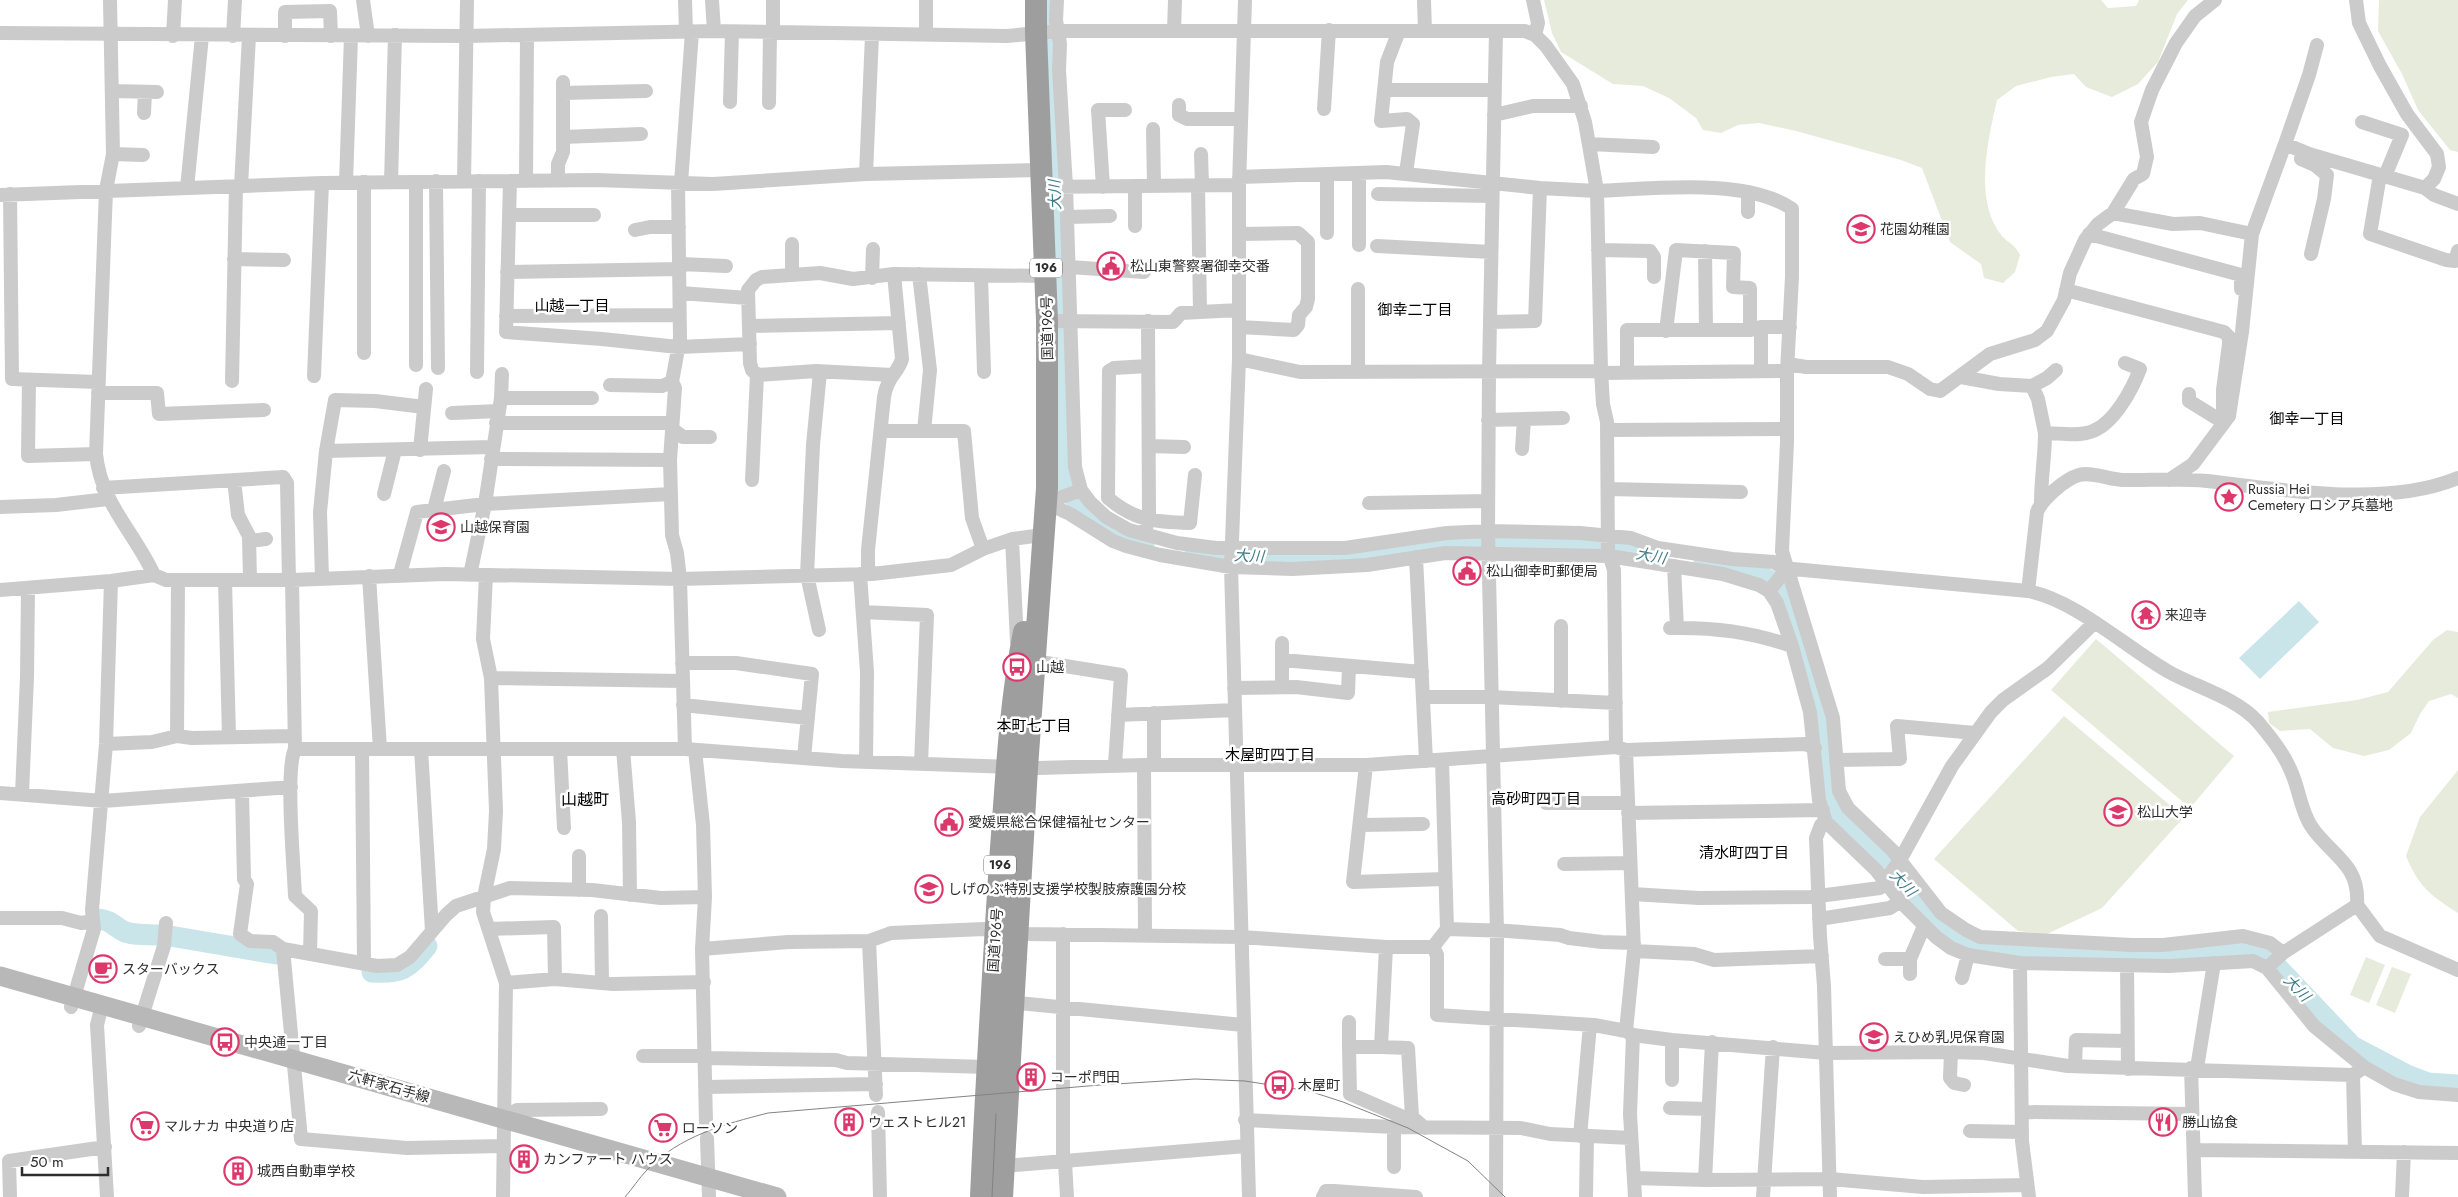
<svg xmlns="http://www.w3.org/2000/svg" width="2458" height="1197" font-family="Jost,'Noto Sans JP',sans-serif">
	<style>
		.green { fill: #e7ebdc }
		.water { fill: #c9e5ea }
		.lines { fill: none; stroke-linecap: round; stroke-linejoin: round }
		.river { stroke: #c9e5ea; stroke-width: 21 }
		.minor { stroke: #cbcbcb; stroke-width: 14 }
		.secondary { stroke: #b8b8b8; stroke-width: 19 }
		.trunk { stroke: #9e9e9e; stroke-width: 22 }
		.tram { stroke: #838383; stroke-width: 1 }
		.labels { text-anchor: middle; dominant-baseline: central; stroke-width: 5; stroke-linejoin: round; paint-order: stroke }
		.shield { fill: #fff; stroke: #6d6d6d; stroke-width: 1 }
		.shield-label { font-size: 12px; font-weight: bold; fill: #2e2e2e }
		.poi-label { font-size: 14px; fill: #2e2e2e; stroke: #fff; text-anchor: start }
		.street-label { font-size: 14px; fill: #2e2e2e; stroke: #fff }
		.water-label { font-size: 15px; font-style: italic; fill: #3e7b86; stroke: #fff }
		.neighbourhood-label { font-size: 15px; fill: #000; stroke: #fff }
		.quarter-label { font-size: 16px; fill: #000; stroke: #fff }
	</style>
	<rect width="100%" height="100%" fill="#fff"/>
	<path class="green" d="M1544 0H2101L2108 8 2136 6 2139 0H2188L2177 14 2158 62 2138 84 2112 97 2086 87 2074 74 2051 77 2016 86 1997 100C1988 140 1973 201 2002 236 2009 244 2014 243 2020 255L2015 272 2003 283 1984 278 1981 264 1950 242 1922 168 1901 160 1796 131 1759 123 1738 125 1721 133 1703 130 1696 118 1669 98 1643 86 1613 84 1561 52 1552 33Z
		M2379 0H2458V152L2450 150 2418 110 2402 74 2378 31Z
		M2447 630 2458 632V698L2451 694 2429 701 2420 714 2411 733 2389 750 2364 756 2333 748 2310 729 2280 731 2269 723 2268 712 2357 700 2388 692 2433 640Z
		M2096 639 2234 756 2190 808 2051 690Z
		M2064 716 2184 817 2102 908 2047 934 2018 931 1934 859Z
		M2458 770V913C2430 895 2419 887 2406 856L2420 817Z
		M2366 957 2385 965 2369 1003 2350 995Z
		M2392 967 2411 974 2395 1013 2376 1005Z"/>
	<path class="water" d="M2299 601 2319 622 2260 679 2239 658Z"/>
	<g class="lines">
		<path class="river" d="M1049 0 1054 198 1061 330 1064 476C1074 511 1111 533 1145 541
			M1195 551 1241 557H1320L1461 541 1556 539 1629 554
			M1703 565C1732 570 1763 567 1781 592L1820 718 1824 740 1828 797 1840 817 1865 840 1907 890 1946 928 1982 947 2027 950 2177 954 2246 947 2261 950 2352 1046 2407 1075 2428 1083 2458 1085
			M98 919C110 920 113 925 123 931 133 936 148 934 159 935
			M170 936 276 954
			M372 972C402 974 408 969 427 946"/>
		<path class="minor" d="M110 0 113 154 106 190 96 454C101 504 134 531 154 575
			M363 0 368 36
			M685 0 686 32
			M712 0 714 31
			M773 0V32
			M1057 0 1056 20 1060 44 1059 70 1066 187 1075 467 1081 490 1090 502 1106 517 1129 530 1177 543 1216 548H1345L1447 533 1488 531 1580 533 1631 538 1658 548 1732 559 1774 562 1787 571
			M1245 0 1239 185V359L1231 567 1249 1197
			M1424 0 1425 31
			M1533 0 1538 23 1535 35
			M1174 31 1175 0
			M1399 31 1387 62 1381 121 1407 119 1413 124 1406 173
			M0 33 466 36 714 31 1007 36 1059 31H1525L1535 35 1546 46 1573 84 1585 122 1597 191C1651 189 1747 177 1792 209V277L1787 371V442L1782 551 1833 718 1839 791 1848 808 1892 850 1941 913 1966 930 1980 937 2132 945H2163L2243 936 2270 943 2283 953
			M926 34V0
			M173 36 175 0
			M233 36 235 0
			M285 36V12L330 11 331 36
			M1384 90H1495
			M112 91 157 92
			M563 93 646 91
			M730 102 732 32
			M769 103 770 32
			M1179 105V115L1187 119H1240
			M1324 109 1329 30
			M144 113 145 92
			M1494 115 1533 106H1581
			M2362 122 2402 135 2385 176
			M1153 129 1154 186
			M563 137 641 134
			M1589 144 1653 147
			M2285 144 2309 75 2317 45
			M113 154 143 155
			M1201 154 1202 185
			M2301 159 2315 165 2327 175 2324 199 2311 254
			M866 174 872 35
			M2380 175 2370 234 2446 260 2455 261 2458 251
			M1239 177 1386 172 1540 188 1597 191 1601 371 1603 404 1607 422 1608 551 1614 570 1616 747
			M558 180V164L563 152V82
			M436 181 438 368
			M464 181 467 0
			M510 181 506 332 602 339 678 347 750 344
			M526 181 527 35
			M391 182 395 35
			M416 182V365
			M678 182 680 338 672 382 675 388 670 460 672 535 677 553 680 579 685 749
			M346 183 351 36
			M681 183 692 32
			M1198 185 1200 312
			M241 186 249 36
			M1042 187 1239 185
			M1103 187 1098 110H1125
			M187 188 202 36
			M2425 188 2434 195 2458 204
			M10 194 12 379 98 382
			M1378 194 1492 196
			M0 195 322 183 596 180 713 184 866 174 1041 170
			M1748 212V193
			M2113 213 2173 224 2200 223 2252 234
			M509 215H594
			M1067 217 1110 216
			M1135 226V186
			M635 230 650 227H679
			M1327 233V175
			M2089 234 2241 275V289
			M1359 245V173
			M1377 246 1491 252
			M1598 250 1650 251 1654 257V277
			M1705 251 1706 330
			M234 259 284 260
			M680 264 726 266
			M1046 267H1069L1144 272
			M507 272 680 269
			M919 274 930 370 924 431
			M792 275V244
			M981 276 984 372
			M872 278 873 249
			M1358 289V372
			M2066 290 2224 332 2229 337V344L2223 390V422L2189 401V394
			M680 293 748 298
			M506 316 678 315
			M1047 321 1173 322 1181 313 1239 310
			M1490 322 1535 321 1540 188
			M749 326 899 323
			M1239 327 1294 330 1298 325 1299 315 1306 307 1308 299V242L1298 233 1239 234
			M1761 327V371
			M1666 331 1676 250 1734 253 1733 287 1750 288V330
			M364 353V182
			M1239 359 1300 372 1601 371
			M1788 364 1806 367H1888L1908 374 1930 389 1940 391 1990 354 2035 340 2047 331 2064 300 2070 273 2085 240 2098 224 2113 213 2134 179 2143 174 2147 157 2141 122 2152 90 2176 43 2195 16 2215 0
			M1148 366 1114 368 1109 371 1108 498C1135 521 1155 522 1190 523L1195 475
			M477 372 479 181
			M1601 373 1787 371
			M1627 373V330H1750L1761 327H1790
			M892 375 816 371 757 375 752 370 750 363 748 290 756 280 762 277 820 273 853 279 894 274 1046 276
			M314 376 322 183
			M1961 377 1999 384 2032 386 2038 399 2045 433
			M29 380 28 456 96 454
			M232 381 236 186
			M610 385 662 386 672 382
			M2032 386 2047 378 2056 370
			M98 393H157L159 414 264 410
			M501 398H592
			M452 413 499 411
			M1488 420 1563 418
			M496 423H672
			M672 429 683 437H710
			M1607 430 1787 429
			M881 431H964L972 518 983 549
			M1149 446 1184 447
			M1522 449 1524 419
			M420 450 426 389
			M326 451 335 400 375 401 424 407
			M491 459 670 460
			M234 480 238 515 249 536 250 580
			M752 480 757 375
			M2169 480 2193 464 2229 416 2242 332 2252 234 2285 144 2309 154 2425 188 2434 179 2439 167 2437 154 2407 114 2380 66 2359 23 2356 0
			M103 488 283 477 287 483 289 580
			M1608 489 1741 492
			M384 494 395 450
			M2041 502C2041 478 2045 456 2045 433 2060 433 2080 437 2093 431 2114 423 2132 390 2140 369L2125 363
			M1046 503 1070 514 1113 541 1126 546 1160 555 1231 567 1292 569 1367 565 1445 553 1609 556 1723 574 1759 585 1769 591 1777 603 1792 646 1810 712 1819 800 1826 822 1821 825 1816 838 1820 936 1824 986 1830 1197
			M1046 503 1081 490
			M1369 503 1488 501
			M0 507 56 505 108 499
			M434 510 444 471
			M1146 528 1149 514 1148 321
			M1012 539 1017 642
			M250 541 266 539
			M1416 557 1426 761
			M1674 566 1677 628
			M400 574 417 512 485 504 671 494
			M860 574 867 672 866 762
			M872 574 868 567V550L884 397C887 377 898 373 902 359L894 274
			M470 575 485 504 501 398 502 374
			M486 575 483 639 491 678 496 811 494 849 484 897 483 912 506 983 503 1197
			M369 576 380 749
			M322 578 320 512 326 451 492 447
			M225 580 229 737
			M292 580 295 749C285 769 294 868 295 896L311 911 310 954
			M0 590 111 581
			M1769 591 1781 576 1793 569 2028 591C2077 601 2125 647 2169 672 2198 688 2235 697 2258 722 2270 736 2283 752 2290 769 2299 787 2300 809 2311 826 2330 855 2360 863 2357 905L2380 936 2458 970
			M2028 591 2037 512C2042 499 2065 479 2079 475 2093 471 2112 481 2127 480 2154 480 2181 478 2207 481 2283 490 2386 508 2458 478
			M863 612 927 615 921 764
			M1561 626V701
			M1670 628C1715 627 1750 632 1792 646
			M819 630 807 575 813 445 820 372
			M1282 643V686
			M1282 660 1422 672
			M1034 661 1121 675 1115 765
			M682 663H736L812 674 804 758
			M491 678 683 681
			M1234 688 1296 687 1348 693 1349 667
			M1423 697H1491L1616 703
			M683 705 808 718
			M1154 713V765
			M1118 715 1235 710
			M177 736 178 580
			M106 744 152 742 177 736 192 738 294 736
			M295 749H685L842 761 1038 768 1144 765H1366L1616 747 1626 750 1805 744 1815 748
			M362 749 364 963
			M421 749 432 931
			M560 749 564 828
			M623 749 629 822 630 895
			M695 750 703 825 705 897 702 949 706 1122
			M1626 750 1634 951 1626 1031
			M1442 760 1447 929
			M1836 760 1900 759 1897 726 1975 733
			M1144 765 1145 936
			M1366 765 1353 882 1445 879
			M242 791 244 879 247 884 240 934 250 941 273 942 283 949 377 966 397 965 410 957 446 915 456 906 510 888 592 890 661 898 705 897
			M0 793 103 801 291 787
			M22 794 27 677 28 588
			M1546 803H1628
			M1628 813 1823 810
			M1826 822 1876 870 1900 901 1936 937 1951 948 1968 955 2020 963 2169 966 2253 961 2267 968 2314 1026 2364 1067 2394 1084 2419 1092 2458 1095
			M1361 825 1423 824
			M579 856V890
			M1564 864 1630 863
			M1632 894 1699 898 1811 897 1880 888 1900 860 1952 766 1991 712 2003 700 2048 668 2094 623
			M601 916 602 983
			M0 918H62L81 923 93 921
			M1819 919 1890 908 1900 901
			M489 929 554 927 555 979
			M869 941 876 1095
			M1386 947 1381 1047H1349L1350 1094 1403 1117H1412L1425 1128
			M1433 947 1437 955V1015L1594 1025 1626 1031 1633 1035 1672 1040 1826 1053 1951 1052 1984 1053 2068 1066 2353 1075 2364 1067
			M283 949 301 1139 407 1148 503 1146
			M702 949 788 942 869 941 891 933 984 929 1028 934 1241 937 1386 947H1433L1447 929 1508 931 1560 935 1569 938 1602 942 1634 943
			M1634 951 1694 954 1714 960 1822 956
			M1885 959H1910
			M2020 963 2022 1141 2029 1197
			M2127 965 2128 1069
			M2267 968 2283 953 2357 905
			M1910 974V959L1924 926
			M1962 978 1968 955
			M506 983 555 979 613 984 704 982
			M1008 1002 1243 1025
			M102 1005 97 1025 107 1197
			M71 1007 94 929 92 910 106 744 111 581 154 575 166 580H292L445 574 680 579 872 574 951 565 983 549 1012 539 1042 535
			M139 1026 164 946 166 923
			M1633 1035 1630 1114 1635 1197
			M1349 1047V1022
			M1381 1047 1408 1048 1412 1117
			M1951 1052 1950 1078 1954 1083 1964 1085
			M643 1056H704
			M704 1058 836 1060 847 1063 987 1067
			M2075 1066 2076 1040 2127 1041
			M2191 1068 2195 1197
			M2197 1068 2214 963
			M2353 1075 2355 1152
			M1672 1080V1040
			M705 1087 876 1084
			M1670 1108 1708 1109
			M878 1112 880 1197
			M2022 1112 2192 1114
			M503 1117 517 1110 601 1109
			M1245 1120 1394 1127 1521 1128 1550 1134 1631 1138
			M1394 1127V1167
			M1970 1131 2022 1132
			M1580 1136 1590 1025
			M707 1138 709 1197
			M2194 1150 2458 1153
			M1063 1162V934
			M1065 1162 1067 1197
			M1003 1166 1246 1146
			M1634 1178 1705 1180 1830 1179 1923 1187 2027 1185
			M1705 1180 1712 1042
			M10 1197 9 1161 105 1147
			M1323 1197 1326 1191H1334L1416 1197
			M1496 1197 1497 932 1488 531 1489 371 1496 31
			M1586 1197 1587 1136
			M1763 1197 1773 1047
			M2402 1197 2404 1152"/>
		<path class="secondary" d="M0 976 777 1197"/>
		<path class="trunk" d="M981 1197C986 1085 993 973 1000 861 1006 785 1009 708 1024 632
			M1002 1197 1027 768 1047 488V321L1036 33V0"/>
		<path class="tram" d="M625 1197C633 1188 639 1178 647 1170 679 1136 725 1124 768 1113L1100 1085 1195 1079 1245 1081 1309 1091 1343 1102 1408 1128 1468 1161 1505 1197
			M992 1197 996 1114"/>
	</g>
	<defs>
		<g id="school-ring" transform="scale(1.4375)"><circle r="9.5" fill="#fff" stroke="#dd386c" stroke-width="1.5"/><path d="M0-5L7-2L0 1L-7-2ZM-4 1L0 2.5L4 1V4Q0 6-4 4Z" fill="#dd386c"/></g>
		<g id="civic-ring" transform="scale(1.4375)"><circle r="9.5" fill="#fff" stroke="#dd386c" stroke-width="1.5"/><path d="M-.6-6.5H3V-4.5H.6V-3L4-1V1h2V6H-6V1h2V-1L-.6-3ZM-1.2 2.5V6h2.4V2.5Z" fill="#dd386c"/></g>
		<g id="sight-ring" transform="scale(1.4375)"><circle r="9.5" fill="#fff" stroke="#dd386c" stroke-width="1.5"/><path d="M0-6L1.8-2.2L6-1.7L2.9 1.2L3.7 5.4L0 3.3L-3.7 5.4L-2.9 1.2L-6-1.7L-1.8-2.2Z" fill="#dd386c"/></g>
		<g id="temple-ring" transform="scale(1.4375)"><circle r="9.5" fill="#fff" stroke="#dd386c" stroke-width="1.5"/><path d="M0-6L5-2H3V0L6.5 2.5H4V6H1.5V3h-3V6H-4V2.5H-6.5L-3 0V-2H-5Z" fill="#dd386c"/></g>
		<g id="bus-ring" transform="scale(1.4375)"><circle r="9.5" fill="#fff" stroke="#dd386c" stroke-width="1.5"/><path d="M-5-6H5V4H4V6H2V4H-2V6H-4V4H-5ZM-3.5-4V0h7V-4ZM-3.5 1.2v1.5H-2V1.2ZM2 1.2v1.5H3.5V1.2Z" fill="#dd386c"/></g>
		<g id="university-ring" transform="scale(1.4375)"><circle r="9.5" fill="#fff" stroke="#dd386c" stroke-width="1.5"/><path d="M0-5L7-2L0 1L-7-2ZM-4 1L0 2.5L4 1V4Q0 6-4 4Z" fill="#dd386c"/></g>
		<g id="cafe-ring" transform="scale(1.4375)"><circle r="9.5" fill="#fff" stroke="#dd386c" stroke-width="1.5"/><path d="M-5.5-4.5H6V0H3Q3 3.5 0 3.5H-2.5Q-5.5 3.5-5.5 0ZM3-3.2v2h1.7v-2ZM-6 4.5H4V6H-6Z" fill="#dd386c"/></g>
		<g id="building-ring" transform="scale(1.4375)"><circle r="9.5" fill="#fff" stroke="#dd386c" stroke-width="1.5"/><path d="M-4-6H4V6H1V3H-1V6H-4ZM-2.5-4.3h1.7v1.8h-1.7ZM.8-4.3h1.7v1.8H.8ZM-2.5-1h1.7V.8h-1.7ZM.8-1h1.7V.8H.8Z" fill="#dd386c"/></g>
		<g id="restaurant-ring" transform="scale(1.4375)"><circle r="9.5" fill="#fff" stroke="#dd386c" stroke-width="1.5"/><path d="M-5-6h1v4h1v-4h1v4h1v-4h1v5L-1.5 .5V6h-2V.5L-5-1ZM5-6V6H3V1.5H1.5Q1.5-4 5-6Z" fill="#dd386c"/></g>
		<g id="supermarket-ring" transform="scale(1.4375)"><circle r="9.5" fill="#fff" stroke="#dd386c" stroke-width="1.5"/><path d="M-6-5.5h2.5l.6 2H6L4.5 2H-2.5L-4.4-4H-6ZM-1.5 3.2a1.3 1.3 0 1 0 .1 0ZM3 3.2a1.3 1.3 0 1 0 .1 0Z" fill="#dd386c"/></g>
	</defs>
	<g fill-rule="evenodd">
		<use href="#school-ring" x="1861" y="229"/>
		<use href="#civic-ring" x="1111" y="266"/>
		<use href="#sight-ring" x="2229" y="497"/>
		<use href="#school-ring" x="441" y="527"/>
		<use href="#civic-ring" x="1467" y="571"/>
		<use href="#temple-ring" x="2146" y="615"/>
		<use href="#bus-ring" x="1017" y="667"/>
		<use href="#university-ring" x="2118" y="812"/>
		<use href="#civic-ring" x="949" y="822"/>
		<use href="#school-ring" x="929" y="889"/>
		<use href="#cafe-ring" x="103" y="969"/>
		<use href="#school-ring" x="1874" y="1037"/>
		<use href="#bus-ring" x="225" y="1042"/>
		<use href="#building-ring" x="1031" y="1077"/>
		<use href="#bus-ring" x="1279" y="1085"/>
		<use href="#building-ring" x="849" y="1122"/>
		<use href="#restaurant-ring" x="2163" y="1122"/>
		<use href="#supermarket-ring" x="145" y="1126"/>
		<use href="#supermarket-ring" x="663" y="1128"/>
		<use href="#building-ring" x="524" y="1159"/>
		<use href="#building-ring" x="238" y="1171"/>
	</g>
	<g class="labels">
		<g class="shield">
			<rect x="1030" y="258.5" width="32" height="19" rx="4"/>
			<rect x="984" y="855.5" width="32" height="19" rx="4"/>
		</g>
		<g class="shield-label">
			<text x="1046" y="268">196</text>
			<text x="1000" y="865">196</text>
		</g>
		<g class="poi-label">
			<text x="1880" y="229">花園幼稚園</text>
			<text x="1130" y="266">松山東警察署御幸交番</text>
			<text x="2248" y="489">Russia Hei<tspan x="2248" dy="16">Cemetery ロシア兵墓地</tspan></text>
			<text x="460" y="527">山越保育園</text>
			<text x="1486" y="571">松山御幸町郵便局</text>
			<text x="2165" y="615">来迎寺</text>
			<text x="1036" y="667">山越</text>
			<text x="2137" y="812">松山大学</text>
			<text x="968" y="822">愛媛県総合保健福祉センター</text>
			<text x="948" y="889">しげのぶ特別支援学校製肢療護園分校</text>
			<text x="122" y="969">スターバックス</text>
			<text x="1893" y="1037">えひめ乳児保育園</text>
			<text x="244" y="1042">中央通一丁目</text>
			<text x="1050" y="1077">コーポ門田</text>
			<text x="1298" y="1085">木屋町</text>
			<text x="868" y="1122">ウェストヒル21</text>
			<text x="2182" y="1122">勝山協食</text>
			<text x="164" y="1126">マルナカ 中央道り店</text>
			<text x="682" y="1128">ローソン</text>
			<text x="543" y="1159">カンファート ハウス</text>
			<text x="257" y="1171">城西自動車学校</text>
		</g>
		<g class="street-label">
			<text transform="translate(1047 328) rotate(-91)">国道196号</text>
			<text transform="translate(995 940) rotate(-86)">国道196号</text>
			<text transform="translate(389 1086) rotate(16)">六軒家石手線</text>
		</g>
		<g class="water-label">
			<text transform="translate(1055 195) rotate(-92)">大川</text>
			<text transform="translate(1249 556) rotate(3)">大川</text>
			<text transform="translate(1651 556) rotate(10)">大川</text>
			<text transform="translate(1903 883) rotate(46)">大川</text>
			<text transform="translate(2297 988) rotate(46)">大川</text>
		</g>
		<g class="neighbourhood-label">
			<text x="572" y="306">山越一丁目</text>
			<text x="1415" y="310">御幸二丁目</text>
			<text x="2307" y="419">御幸一丁目</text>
			<text x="1034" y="726">本町七丁目</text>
			<text x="1270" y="755">木屋町四丁目</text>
			<text x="1536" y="799">高砂町四丁目</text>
			<text x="1744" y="853">清水町四丁目</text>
		</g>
		<g class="quarter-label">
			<text x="585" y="799">山越町</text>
		</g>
	</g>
	<path d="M22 1167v8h86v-8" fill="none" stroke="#2e2e2e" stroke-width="2.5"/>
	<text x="30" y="1167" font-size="15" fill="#2e2e2e" stroke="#ffffff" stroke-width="4" paint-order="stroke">50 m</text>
</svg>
